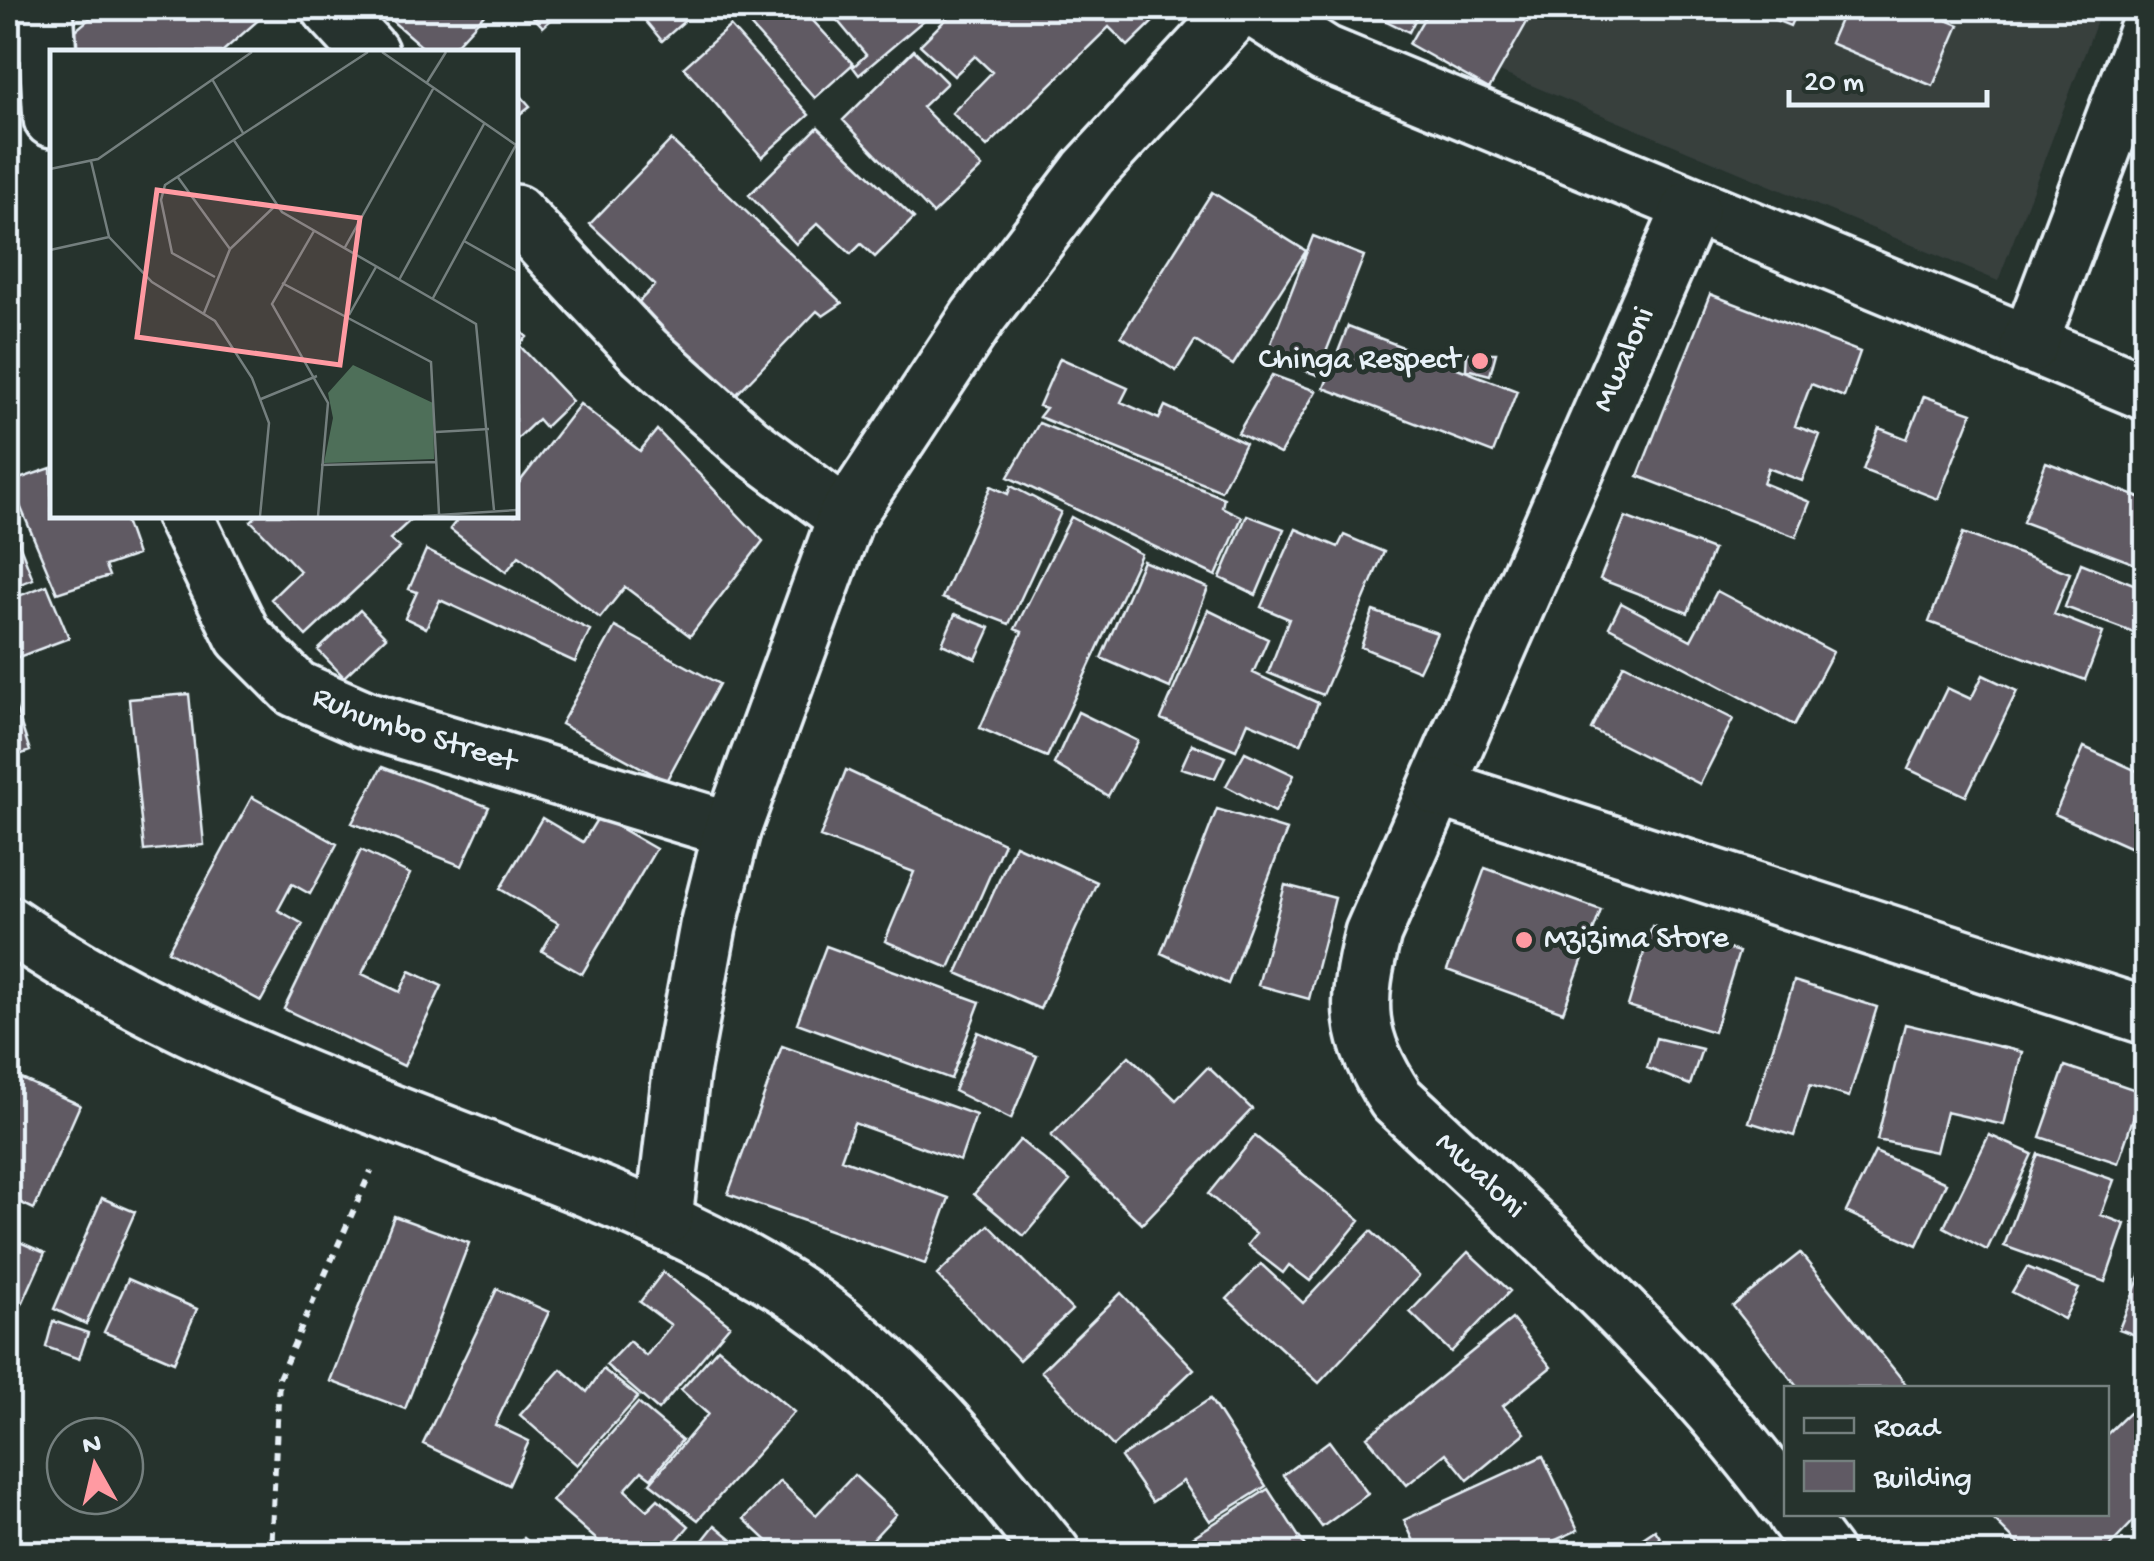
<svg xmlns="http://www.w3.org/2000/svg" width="2154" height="1561" font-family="'Gochi Hand',sans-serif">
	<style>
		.built { fill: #373f3e }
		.building { fill: #605a64; stroke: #e8f1f8; stroke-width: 2.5 }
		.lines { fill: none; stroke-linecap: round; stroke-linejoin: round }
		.minor-casing { stroke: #e8f1f8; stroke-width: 62 }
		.path { stroke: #e8f1f8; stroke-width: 6; stroke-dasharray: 8 8; stroke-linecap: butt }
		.minor { stroke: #26332d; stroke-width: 55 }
		.poi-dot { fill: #ff9aa2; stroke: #26332d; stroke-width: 4 }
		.labels { text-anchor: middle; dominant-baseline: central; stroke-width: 10; stroke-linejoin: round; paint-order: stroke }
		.street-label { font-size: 32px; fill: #e8f1f8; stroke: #26332d }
		.poi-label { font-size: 32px; fill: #e8f1f8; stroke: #26332d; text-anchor: end }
		.inset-road { fill: none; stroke: #747f7e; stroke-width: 2.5 }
		.view { fill: #ff9aa2; fill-opacity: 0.15; stroke: #ff9aa2; stroke-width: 5 }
		.inset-edge { fill: none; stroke: #e8f1f8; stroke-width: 5 }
	</style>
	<rect width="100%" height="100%" fill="#26332d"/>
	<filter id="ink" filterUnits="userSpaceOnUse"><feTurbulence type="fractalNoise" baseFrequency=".01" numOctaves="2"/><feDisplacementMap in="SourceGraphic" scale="20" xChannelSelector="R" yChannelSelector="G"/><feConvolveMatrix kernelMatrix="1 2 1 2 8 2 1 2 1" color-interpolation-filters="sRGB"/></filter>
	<g filter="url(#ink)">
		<path class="built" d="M1347 8H2102L1998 281Z"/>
		<path class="building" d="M102 8H255L263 16 222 52H63L57 46Z
			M377 8H490L449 52H428Z
			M525 8H564L543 27Z
			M635 8H699L662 41Z
			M741 8H801L853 64 815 98 737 11Z
			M827 8H934L936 10 859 75 853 67 866 55Z
			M957 8H1157L1162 13 1128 46 1109 27 987 147 952 113 992 72 975 56 954 76 920 45Z
			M1360 8H1421L1409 32Z
			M1430 8H1535L1489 89 1409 44Z
			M1746 8H1798L1790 26Z
			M1845 8H1918L1959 25 1933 86 1830 43Z
			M730 26 809 115 762 157 684 67Z
			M914 50 947 83 922 107 982 167 933 214 843 120Z
			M515 89 530 106 515 118Z
			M818 127 914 218 875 257 861 244 851 254 818 223 796 244 749 195Z
			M671 140 842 303 823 316 817 311 729 402 632 309 655 285 590 224Z
			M1212 192 1306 251 1233 365 1195 341 1176 371 1121 336Z
			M1313 236 1364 256 1317 375 1266 356Z
			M1710 294 1860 352 1844 397 1811 384 1795 426 1820 435 1802 481 1768 468 1763 483 1810 502 1796 537 1638 476Z
			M515 325 527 337 519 345 572 401 545 427 538 419 515 441Z
			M1348 326 1517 391 1493 453 1324 388Z
			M1467 353H1496L1490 375 1466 369Z
			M1060 358 1128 388 1121 402 1159 419 1165 406 1245 443 1221 491 1039 417 1046 408 1039 406Z
			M1272 375 1316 391 1280 454 1238 433Z
			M1924 396 1972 413 1938 499 1863 470 1879 428 1907 439Z
			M580 404 640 451 657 430 763 541 690 636 625 587 600 618 519 556 506 572 450 529 461 515H515V488Z
			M1039 423 1224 498 1222 507 1242 517 1216 576 1008 477Z
			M2046 462 2146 500V568L2023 522Z
			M51 468 52 515H123L137 555 105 566 109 576 57 593 10 482Z
			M991 486 1008 494 1011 486 1061 512 1009 624 942 598Z
			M257 515H416L390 539 400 548 306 636 271 599 300 571 251 521Z
			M1247 515 1284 529 1256 595 1220 578Z
			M8 516 33 579 8 589Z
			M1071 517 1141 554 1047 757 980 728 1022 632 1015 629Z
			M1625 517 1713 550 1688 613 1600 579Z
			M1296 529 1338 547 1344 535 1384 552 1323 695 1268 673 1289 619 1261 607Z
			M1963 533 2070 573 2054 614 2103 633 2085 680 1929 622Z
			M426 550 590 630 575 662 440 600 426 628 405 618 417 592 409 589Z
			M1143 561 1208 588 1170 688 1101 658Z
			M2081 563 2146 589 2134 633 2065 607Z
			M47 585 69 638 8 661V600Z
			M1717 591 1833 652 1794 725 1609 627 1621 603 1691 640Z
			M360 610 386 637 344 677 318 650Z
			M1208 610 1268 639 1253 673 1318 703 1301 744 1248 722 1236 750 1161 719Z
			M1373 611 1437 633 1419 671 1361 647Z
			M955 614 990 628 976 659 942 644Z
			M615 627 719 684 666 781 561 724Z
			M1624 664 1733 719 1700 784 1591 729Z
			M1983 675 2017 691 1966 796 1908 769 1947 688 1971 699Z
			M8 685 30 751 8 759Z
			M189 694 204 845 144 851 129 699Z
			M1078 712 1138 741 1108 796 1054 764Z
			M1192 744 1225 757 1215 778 1181 768Z
			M2084 747 2146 775V826L2136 850 2055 814Z
			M1245 752 1294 775 1275 812 1226 786Z
			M382 767 489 807 462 866 352 823Z
			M846 770 1004 843 949 968 885 941 914 872 820 837Z
			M252 797 337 844 310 894 292 884 278 910 303 924 261 1001 168 951Z
			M1217 809 1287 830 1228 984 1161 953Z
			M599 816 656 849 582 974 542 951 558 923 500 889 542 818 583 842Z
			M1015 845 1097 882 1040 1009 957 973Z
			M361 850 410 874 362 974 400 992 410 971 442 986 404 1066 284 1009Z
			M1485 868 1601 910 1563 1012 1447 970Z
			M1285 885 1335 898 1309 999 1258 985Z
			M1652 926 1739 952 1714 1032 1628 1006Z
			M826 946 980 1002 951 1079 797 1023Z
			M1794 981 1877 1007 1849 1097 1810 1085 1794 1136 1749 1122Z
			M1905 1024 2022 1052 2004 1125 1946 1112 1936 1152 1877 1140Z
			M978 1032 1037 1056 1011 1119 954 1091Z
			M1656 1038 1702 1049 1690 1085 1647 1068Z
			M782 1046 976 1115 960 1161 854 1123 841 1159 949 1198 925 1264 728 1194Z
			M1129 1056 1176 1100 1208 1067 1252 1109 1142 1224 1051 1136Z
			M2065 1066 2142 1092 2118 1163 2040 1137Z
			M8 1073 80 1105 34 1209 8 1197Z
			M1989 1135 2032 1154 1987 1250 1944 1227Z
			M1255 1136 1360 1220 1310 1281 1289 1265 1283 1273 1247 1245 1256 1234 1208 1194Z
			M1020 1140 1070 1181 1024 1236 974 1194Z
			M1875 1152 1946 1183 1917 1245 1846 1212Z
			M2038 1154 2114 1180 2101 1215 2125 1224 2105 1282 2004 1246Z
			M102 1198 135 1212 86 1324 54 1309Z
			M394 1216 469 1243 405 1409 330 1381Z
			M989 1225 1072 1310 1019 1360 937 1275Z
			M1371 1231 1419 1276 1319 1383 1227 1299 1261 1264 1303 1303Z
			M8 1237 45 1253 22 1304 8 1298Z
			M1468 1252 1510 1291 1451 1352 1410 1312Z
			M1800 1253 1909 1388H1798L1733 1306Z
			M2146 1261V1339L2119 1329Z
			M2027 1267 2079 1289 2064 1319 2012 1292Z
			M663 1272 730 1325 658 1410 606 1365 629 1341 646 1356 671 1325 640 1302Z
			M128 1279 197 1309 174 1362 104 1332Z
			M497 1289 549 1312 495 1425 529 1441 509 1485 423 1444Z
			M1121 1293 1194 1369 1113 1446 1041 1371Z
			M1512 1319 1551 1367 1503 1406 1525 1433 1468 1480 1446 1453 1407 1485 1367 1437Z
			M53 1321 88 1333 79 1359 46 1347Z
			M718 1348 794 1412 698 1520 650 1483 708 1414 681 1390Z
			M561 1369 587 1392 603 1369 638 1397 577 1465 520 1415Z
			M1210 1399 1266 1486 1210 1521 1183 1481 1152 1502 1121 1457Z
			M638 1403 682 1440 651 1478 642 1471 625 1490 647 1510 658 1499 689 1526 665 1554H613L552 1501Z
			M2131 1411 2146 1427V1508L2102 1554H2028L1988 1514H2106V1435Z
			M1329 1441 1368 1494 1322 1527 1283 1475Z
			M1543 1456 1578 1530 1547 1544 1551 1554H1420L1404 1520Z
			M854 1475 896 1514 859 1554H781L744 1519 780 1481 816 1515Z
			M1268 1489 1310 1554H1166Z
			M715 1525 750 1554H692Z
			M1655 1530 1671 1554H1619Z
			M524 1538 543 1554H510Z"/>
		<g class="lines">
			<g class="minor-casing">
				<g id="minor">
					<path d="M45 8 52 119"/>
					<path d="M330 8 370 52"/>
					<path d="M1253 8 1325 54 2146 392"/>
					<path id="s1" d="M1691 208 1373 933C1355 1005 1355 1035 1396 1099 1533 1227 1674 1350 1786 1502"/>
					<path d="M515 213 645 352 748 444 846 517"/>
					<path d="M2029 345 2146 34"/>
					<path id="s2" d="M184 515 243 636 296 689 365 719 732 830"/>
					<path d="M1438 788 2146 1016"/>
					<path d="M8 924C154 1025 319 1085 485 1149 589 1189 692 1227 787 1287 894 1356 974 1456 1053 1554"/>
					<path d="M664 1218 681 1073 708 926 732 830 846 517 978 317 1088 172 1239 8"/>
					<path d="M1795 1514 1825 1554"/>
				</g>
			</g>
			<path class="path" d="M271 1554 279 1378 371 1171"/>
			<use href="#minor" class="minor"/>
		</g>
	</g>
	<g class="poi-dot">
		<circle cx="1480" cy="361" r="10"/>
		<circle cx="1524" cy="940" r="10"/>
	</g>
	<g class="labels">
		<g class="street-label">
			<text transform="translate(1625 360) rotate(-66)">Mwaloni</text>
			<text stroke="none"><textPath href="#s2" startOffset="335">Ruhumbo Street</textPath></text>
			<text stroke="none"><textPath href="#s1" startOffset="1080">Mwaloni</textPath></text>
		</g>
		<g class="poi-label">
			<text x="1460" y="361">Chinga Respect</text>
			<text x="1544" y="940" text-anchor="start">Mzizima Store</text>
		</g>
	</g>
	<g transform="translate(50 50)">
		<rect width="468" height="468" fill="#26332d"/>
		<path d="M303 315 383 353 384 409 274 413 283 368 278 343Z" fill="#4e6f59"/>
		<path class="inset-road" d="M332 2 466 95M162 29 193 83M376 34 396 2M183 89 232 162 426 274 444 460M41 111 59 187 102 232 165 271 202 328 219 373 210 466M0 119 48 109 202 2M127 126 180 199M264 181 222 254 278 353 268 466M414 191 467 221M294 199 383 39M0 200 59 187M165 227 122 203 111 150 115 135 318 2M349 230 434 74M232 233 381 312 389 464M383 248 467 93M154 263 180 199 225 156M299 265 326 217M211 349 267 326M386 382 439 379M271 415 387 412M373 466 467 460"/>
		<path class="view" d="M107 140 310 168 290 315 87 287Z"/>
		<rect width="468" height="468" class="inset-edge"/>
	</g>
	<rect width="2154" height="1561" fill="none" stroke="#26332d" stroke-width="40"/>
	<rect x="20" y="20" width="2114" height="1521" fill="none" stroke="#e8f1f8" stroke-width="4" filter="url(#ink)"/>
	<rect x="1784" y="1386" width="325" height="130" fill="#26332d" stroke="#747f7e" stroke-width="2.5"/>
	<rect x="1804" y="1418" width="50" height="15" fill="#26332d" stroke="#747f7e" stroke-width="2.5"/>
	<text x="1874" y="1436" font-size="30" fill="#e8f1f8">Road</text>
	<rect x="1804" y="1461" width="50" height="30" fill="#605a64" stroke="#747f7e" stroke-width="2.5"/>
	<text x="1874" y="1486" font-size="30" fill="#e8f1f8">Building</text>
	<g transform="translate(95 1466) rotate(352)"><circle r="48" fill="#26332d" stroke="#747f7e" stroke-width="2.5"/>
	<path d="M0-8L18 38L0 25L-18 38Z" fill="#ff9aa2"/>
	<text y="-15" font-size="28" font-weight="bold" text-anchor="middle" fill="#e8f1f8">N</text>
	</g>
	<path d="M1789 90v15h198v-15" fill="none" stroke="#e8f1f8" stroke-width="5"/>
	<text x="1804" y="90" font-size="30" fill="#e8f1f8" stroke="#26332d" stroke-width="8" paint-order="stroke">20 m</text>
</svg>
